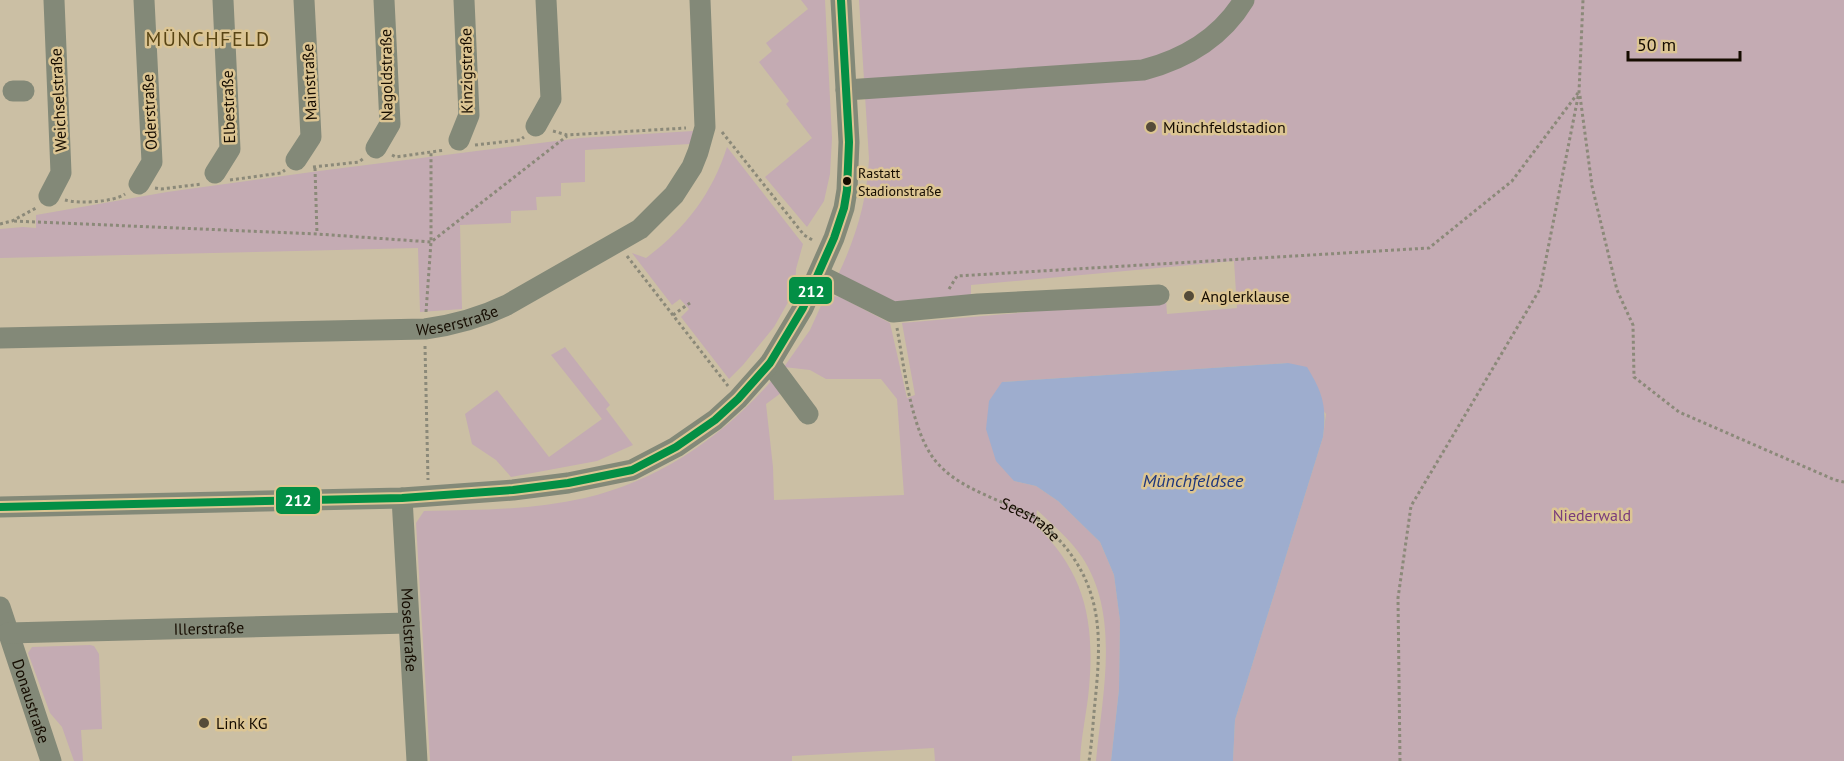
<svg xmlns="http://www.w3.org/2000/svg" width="1844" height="761" font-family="'PT Sans',sans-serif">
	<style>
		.green { fill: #c4abb3 }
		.water { fill: #9eadce }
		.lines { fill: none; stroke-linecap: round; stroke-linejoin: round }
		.path { stroke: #8b8979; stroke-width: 3; stroke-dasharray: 3 3; stroke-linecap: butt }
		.minor { stroke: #838978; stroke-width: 21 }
		.bus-1-casing { stroke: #dcc593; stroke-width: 12 }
		.bus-1 { stroke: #038f45; stroke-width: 8 }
		.poi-dot { fill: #554b39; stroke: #dcc593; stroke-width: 2 }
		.bus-dot { fill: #150c00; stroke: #dcc593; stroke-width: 2 }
		.labels { text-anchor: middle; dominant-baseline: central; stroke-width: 5; stroke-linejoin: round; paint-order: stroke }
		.bus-label { font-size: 14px; fill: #150c00; stroke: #dcc593; text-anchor: start }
		.street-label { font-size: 16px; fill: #150c00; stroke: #dcc593 }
		.poi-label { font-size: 16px; fill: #150c00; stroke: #dcc593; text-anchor: start }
		.park-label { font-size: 16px; fill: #793c7c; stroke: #dcc593 }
		.water-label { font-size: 18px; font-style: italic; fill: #1e377c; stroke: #dcc593 }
		.quarter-label { font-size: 20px; letter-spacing: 1.5px; fill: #594514; stroke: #dcc593 }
		.line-badge { stroke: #dcc593; stroke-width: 2 }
		.badge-label { font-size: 16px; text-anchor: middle; font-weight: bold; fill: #fff }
	</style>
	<rect width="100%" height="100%" fill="#cbbfa4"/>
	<path class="green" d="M801 0H825L832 138 830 174 824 201 807 227 765 177 812 138 786 104 789 101 759 62 772 51 766 43 808 9Z
		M859 0H1844V761H1233L1235 720 1323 437 1326 414 1288 363 1002 382 1014 481 1036 486 1058 501 1100 542 1114 575 1120 621 1119 689 1111 761H1096C1102 695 1121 616 1082 557 1070 539 1053 525 1037 510L1035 525C1085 571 1095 622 1089 688 1087 712 1081 736 1080 761H935L934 748 792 756V761H430L416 523 424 511C478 510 532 510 585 498 658 481 723 437 772 380L781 393 766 404 773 467 774 500 904 495 897 399 881 379H826L810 370 784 367 810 330 824 299 832 296 840 297 890 323 907 398 915 395 902 323 1166 300 1167 314 1237 308 1234 261 971 285V301L890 306 838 275C856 237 867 201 869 159Z
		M693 131 690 144 585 150V182L561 183V196L536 197 537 210 511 211V223L460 225 462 309 420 312 418 248 0 258V229L23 227 36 228V215L167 192 319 171 580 138Z
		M727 147 803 244 796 269 795 290 774 327 743 365 729 379 681 317 689 309 680 299 672 305 632 253 646 258C685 229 712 194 727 147Z
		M565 347 610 405 606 409 633 445 597 461 511 477 496 460 472 444 465 414 497 390 549 457 602 419 551 355Z
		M90 645 94 646 99 654 102 729 81 730 83 761H74L62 727 50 713 28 653 32 647Z"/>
	<path class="water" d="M1288 363 1307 367C1323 393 1327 407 1323 437L1235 720 1233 761H1111L1119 689 1120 621 1114 575 1100 542 1058 501 1036 486 1014 481 996 461 986 429 989 401 1002 382Z"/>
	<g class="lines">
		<g class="path">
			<path d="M1580 96 1592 186 1617 290 1633 325 1634 377 1679 412 1835 480 1844 482"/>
			<path d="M553 131 567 135 686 128"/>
			<path d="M722 132 804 235 814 241"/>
			<path d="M475 145 520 140 524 137"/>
			<path d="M392 155 396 157 445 150"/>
			<path d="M313 167 359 162 364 158"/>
			<path d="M315 168 317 234"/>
			<path d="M230 180 281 173 285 170"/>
			<path d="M155 188 161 189 202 184"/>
			<path d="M65 200C79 204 114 202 125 194"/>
			<path d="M14 221 317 234 431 242 567 136"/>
			<path d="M0 224 12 221 36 208"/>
			<path d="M627 256 728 386"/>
			<path d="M949 289 957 276 1429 248 1512 181 1578 93"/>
			<path d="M426 312 431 242V152"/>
			<path d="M673 315 690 303"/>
			<path id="s1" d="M897 328C904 366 911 429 934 459 957 489 1000 499 1032 516 1043 521 1053 534 1062 543 1104 592 1101 642 1095 702 1093 722 1092 742 1089 761"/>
			<path d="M425 346 428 480"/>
			<path d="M1400 761 1398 598 1411 506 1540 289 1579 92 1583 0"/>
		</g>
		<g class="minor">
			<path d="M846 90 1143 70C1185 59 1221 38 1244 0"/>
			<path d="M13 91H24"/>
			<path d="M536 126 551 99 546 0"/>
			<path d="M459 140 469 115 464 0"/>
			<path d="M376 148 390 124 384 0"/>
			<path d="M296 160 311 137 304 0"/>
			<path d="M215 173 230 149 223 0"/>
			<path d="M139 184 152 162 144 0"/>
			<path d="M49 196 61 173 54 0"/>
			<path d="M819 275 893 312 978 304 1159 295"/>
			<path id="s2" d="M0 338 425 329C454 325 480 318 507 305L640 229 674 195 692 167 698 152 705 127 700 0"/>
			<path d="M770 363 808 414"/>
			<path id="s3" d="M402 498 417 761"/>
			<path d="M0 507 402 498 513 490 568 483 632 470 676 447 715 420 738 399 770 363 803 308 834 238 844 208 847 190 849 142 841 0"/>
			<path id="s4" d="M0 607 51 761"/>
			<path id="s5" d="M8 633 409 623"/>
		</g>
		<g class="bus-1-casing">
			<path id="bus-1" d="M0 507 402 498 513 490 568 483 632 470 676 447 715 420 738 399 770 363 803 308 834 238 844 208 847 190 849 142 841 0"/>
		</g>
		<use href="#bus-1" class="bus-1"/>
	</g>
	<g class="poi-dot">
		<circle cx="1151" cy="127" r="6"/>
		<circle cx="1189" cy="296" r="6"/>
		<circle cx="204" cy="723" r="6"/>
	</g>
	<circle class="bus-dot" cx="847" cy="181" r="5"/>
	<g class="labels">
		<g class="bus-label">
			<text x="858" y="173">Rastatt<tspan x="858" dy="18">Stadionstraße</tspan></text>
		</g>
		<g class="street-label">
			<text transform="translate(466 71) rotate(-91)">Kinzigstraße</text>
			<text transform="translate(386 75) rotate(-91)">Nagoldstraße</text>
			<text transform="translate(309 82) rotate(-93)">Mainstraße</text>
			<text transform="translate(58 100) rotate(-93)">Weichselstraße</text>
			<text transform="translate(228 107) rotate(-92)">Elbestraße</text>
			<text transform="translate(149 112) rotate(-93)">Oderstraße</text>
			<text stroke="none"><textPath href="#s2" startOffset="458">Weserstraße</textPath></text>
			<text stroke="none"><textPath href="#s1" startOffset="252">Seestraße</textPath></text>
			<text stroke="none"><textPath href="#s5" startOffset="201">Illerstraße</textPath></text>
			<text stroke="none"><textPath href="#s3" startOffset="132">Moselstraße</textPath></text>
			<text stroke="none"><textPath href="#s4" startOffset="99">Donaustraße</textPath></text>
		</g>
		<g class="poi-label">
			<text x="1163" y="127">Münchfeldstadion</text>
			<text x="1201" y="296">Anglerklause</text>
			<text x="216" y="723">Link KG</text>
		</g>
		<g class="park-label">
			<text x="1592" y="515">Niederwald</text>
		</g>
		<g class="water-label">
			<text x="1193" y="480">Münchfeldsee</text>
		</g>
		<g class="quarter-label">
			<text x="208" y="39">MÜNCHFELD</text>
		</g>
	</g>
	<g class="line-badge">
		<rect x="788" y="276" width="45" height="29" rx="6" fill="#038f45"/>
		<rect x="275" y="486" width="46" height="29" rx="6" fill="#038f45"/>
	</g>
	<g class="badge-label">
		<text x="811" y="297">212</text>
		<text x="298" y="506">212</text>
	</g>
	<path d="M1628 51v9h112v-9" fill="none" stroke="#150c00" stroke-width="3"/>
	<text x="1637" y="51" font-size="18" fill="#150c00" stroke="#dcc593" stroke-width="4.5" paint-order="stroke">50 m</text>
</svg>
